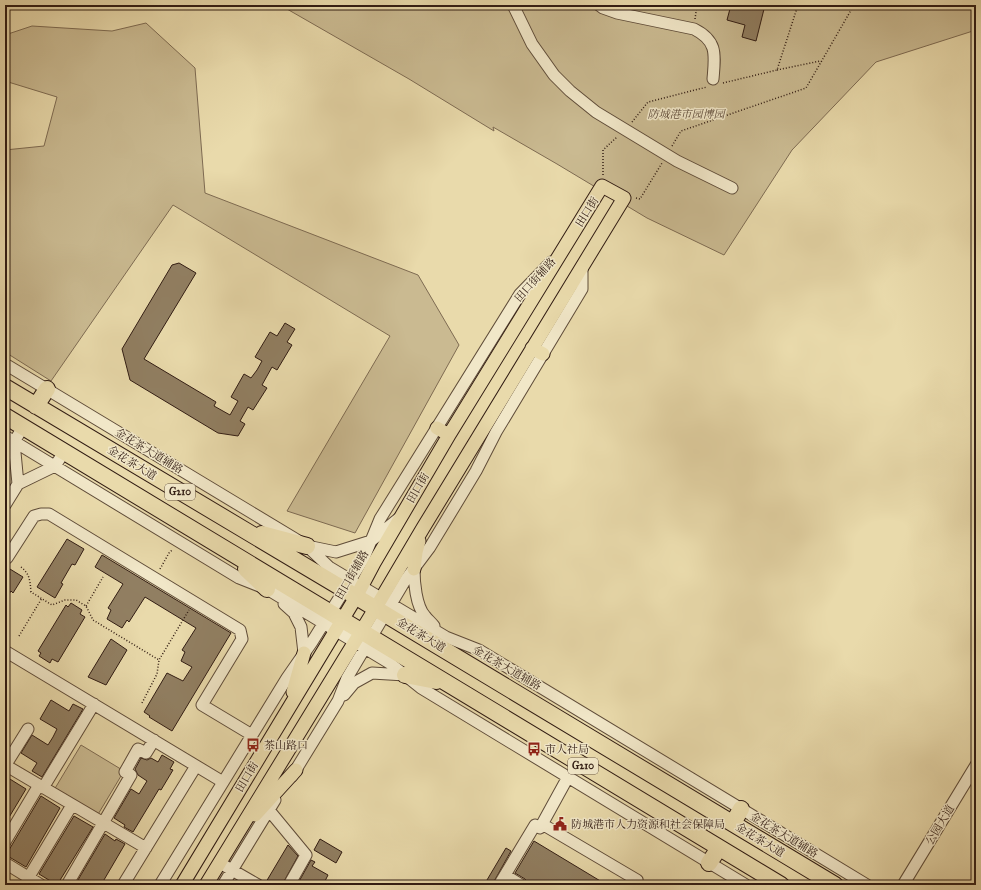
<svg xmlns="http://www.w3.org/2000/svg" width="981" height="890" font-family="'IM FELL Great Primer','Noto Serif SC',serif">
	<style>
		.green { fill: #caba91; stroke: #7e6b52 }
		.building { fill: #917f62; stroke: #311c13 }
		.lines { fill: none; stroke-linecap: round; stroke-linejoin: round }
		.minor-casing { stroke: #5f4c39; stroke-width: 13 }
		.major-casing { stroke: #311c13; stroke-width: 15 }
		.highway-casing { stroke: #311c13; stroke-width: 18 }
		.path { stroke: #311c13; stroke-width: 1.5; stroke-dasharray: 1 2; stroke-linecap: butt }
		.minor { stroke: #f1e7c8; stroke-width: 11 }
		.major { stroke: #e9daab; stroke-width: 13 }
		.highway { stroke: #e9daab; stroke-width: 16 }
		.labels { text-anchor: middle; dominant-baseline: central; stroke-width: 3; stroke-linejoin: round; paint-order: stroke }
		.shield { fill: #f1e7c8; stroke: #6b5949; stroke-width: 1 }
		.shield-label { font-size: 10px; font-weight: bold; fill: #311c13 }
		.park-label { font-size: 11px; font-style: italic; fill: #5f4b39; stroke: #f1e7c8 }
		.street-label { font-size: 11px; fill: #311c13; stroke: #f1e7c8 }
		.poi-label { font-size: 11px; fill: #311c13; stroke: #f1e7c8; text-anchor: start }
	</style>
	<rect width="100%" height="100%" fill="#e9daab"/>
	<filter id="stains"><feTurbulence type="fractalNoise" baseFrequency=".005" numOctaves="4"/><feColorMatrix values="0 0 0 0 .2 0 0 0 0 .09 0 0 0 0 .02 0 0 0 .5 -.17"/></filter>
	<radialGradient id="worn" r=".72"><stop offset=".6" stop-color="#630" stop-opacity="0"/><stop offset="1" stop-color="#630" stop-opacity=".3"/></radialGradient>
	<path class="green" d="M280 5H976V30L876 62 792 150 724 255 647 218 557 164 493 127 494 131 409 79Z
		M146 23 195 68 205 193 418 275 459 345 355 533 287 511 390 336 173 205 51 381 5 352V150L44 146 57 97 5 81V35L32 26 112 31Z
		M81 745 124 771 97 816 54 790Z"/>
	<path class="building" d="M731 5H765L756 41 742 37 745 25 727 20Z
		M179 263 196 273 144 359 216 402 214 406 230 415 238 401 231 397 244 374 251 378 257 370 262 361 255 357 270 332 277 336 285 323 295 329 287 342 292 345 277 370 272 367 262 385 267 388 253 410 248 407 240 421 245 424 238 436 218 433 130 380 122 349 172 265Z
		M67 539 84 549 75 565 72 564 61 583 63 584 55 598 37 587Z
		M102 555 231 633 172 731 149 717 150 716 144 712 167 673 183 681 192 667 181 661 185 652 182 650 196 628 145 597 129 622 127 620 122 628 107 619 111 610 108 608 123 584 95 567Z
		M5 566 23 577 13 593 11 591 5 600Z
		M71 603 82 610 80 614 85 617 58 662 52 659 50 663 39 656 41 653 38 651 66 605 68 607Z
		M111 639 127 650 106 685 88 677Z
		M51 700 69 711 73 704 83 709 42 777 32 771 37 763 21 753 32 735 48 745 53 737 57 729 40 719Z
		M162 755 174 762 170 769 173 770 161 790 159 789 133 832 124 827 125 825 114 818 131 789 139 794 147 781 138 775 135 769 141 758 147 760 151 758 158 762Z
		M5 776 26 789 5 824Z
		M41 796 60 808 26 867 6 855Z
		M74 816 93 827 57 885 39 874Z
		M105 834 115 841 116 839 125 844 101 885H75Z
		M320 839 342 852 336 863 314 850Z
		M534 841 607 885H530L528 883 525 879 515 873Z
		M288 845 298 856 282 885H270L266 882Z
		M506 848 511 851 492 885H484Z
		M311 860 315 862 312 866 328 875 323 885H297Z"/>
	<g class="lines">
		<g class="minor-casing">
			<path id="minor" d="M513 5 532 44 554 75 570 91 596 112 677 161 732 188
				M599 5 603 8 617 13 694 29C718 41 715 55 713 79
				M5 364 307 546 329 567 446 637 479 650 867 885
				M23 427 14 442 18 484 55 466 64 452
				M5 436 239 578 267 589 391 664 421 688 746 885
				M5 505 18 484
				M307 546 336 552 371 541 398 519
				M5 557 7 558 34 516 41 514H49L240 630 242 639 202 705 252 735
				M414 569C414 582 416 606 425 616 428 620 431 622 434 626
				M284 604 294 613 301 627 304 653
				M5 651 223 782
				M344 695 354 683 372 673 405 675
				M5 765 146 848
				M5 766 28 729
				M292 776 338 701 347 678 406 579 430 547 476 471 496 432 582 289V266
				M43 788 94 704
				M268 809 306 855 289 885
				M542 824 637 880 635 885
				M5 842 39 785
				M5 863 41 885
				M225 866 258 885
				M505 875 521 885
				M24 885 72 805
				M67 885 131 775 125 772 138 749 146 753 154 740
				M123 885 196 766
				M160 885 287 678 312 642 364 558 380 519 520 294 551 262
				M223 885 275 800
				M499 885 535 825 540 828 568 777
				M903 885 976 765"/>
		</g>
		<g class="major-casing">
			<path id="major" d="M532 348 543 354
				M437 428 449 435
				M414 569 416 552 419 541
				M293 692 304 653
				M255 815 296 770
				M182 885 356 597 374 563 449 435 602 186 624 198 423 528 381 599 206 885"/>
		</g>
		<g class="highway-casing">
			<path id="highway" d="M5 387 345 590 835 885
				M36 406 47 389
				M5 416 781 885
				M262 534 307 546
				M246 569 267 589
				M405 675 436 681
				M733 823 741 809
				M709 863 719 848"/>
		</g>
		<path class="path" d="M695 19 697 5
			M777 70 820 61
			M723 83 777 70 798 5
			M632 122 648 102 707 87
			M672 146 681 131 806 88 854 5
			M603 175V150L617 137
			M636 198 640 199 662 163
			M21 567C30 574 30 581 31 592L52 605 65 600H76L86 606 93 620 159 660 189 610
			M160 569 169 553 173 549
			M86 606 103 577
			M19 636 42 598
			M142 703 157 674 159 660"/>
		<use href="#minor" class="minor"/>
		<use href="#major" class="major"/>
		<use href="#highway" class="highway"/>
	</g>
	<defs>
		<g id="bus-bare" transform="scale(1.08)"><path d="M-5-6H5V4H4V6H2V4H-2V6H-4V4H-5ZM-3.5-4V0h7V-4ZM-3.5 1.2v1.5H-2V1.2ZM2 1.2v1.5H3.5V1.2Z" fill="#8f2418" stroke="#f1e7c8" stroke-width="2.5" paint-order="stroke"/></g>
		<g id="civic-bare" transform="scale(1.08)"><path d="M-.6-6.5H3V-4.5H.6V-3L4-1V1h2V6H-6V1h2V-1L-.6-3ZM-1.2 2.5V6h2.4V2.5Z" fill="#8f2418" stroke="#f1e7c8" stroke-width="2.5" paint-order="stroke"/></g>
	</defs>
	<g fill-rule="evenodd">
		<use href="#bus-bare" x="253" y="745"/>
		<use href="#bus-bare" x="534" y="749"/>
		<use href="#civic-bare" x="560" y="824"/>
	</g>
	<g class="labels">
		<g class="shield">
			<rect x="165" y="484" width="30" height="16" rx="3"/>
			<rect x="568" y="758" width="30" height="16" rx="3"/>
		</g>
		<g class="shield-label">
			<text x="180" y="492">G210</text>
			<text x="583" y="766">G210</text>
		</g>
		<g class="park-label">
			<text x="686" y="114">防城港市园博园</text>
		</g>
		<g class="street-label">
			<text transform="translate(587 212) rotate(-58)">田口街</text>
			<text transform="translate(535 280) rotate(-48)">田口街辅路</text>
			<text transform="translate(149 451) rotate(31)">金花茶大道辅路</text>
			<text transform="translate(132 463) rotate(31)">金花茶大道</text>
			<text transform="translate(418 488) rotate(-60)">田口街</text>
			<text transform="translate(352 575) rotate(-60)">田口街辅路</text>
			<text transform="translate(421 635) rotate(31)">金花茶大道</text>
			<text transform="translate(507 668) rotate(30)">金花茶大道辅路</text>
			<text transform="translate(247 777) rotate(-59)">田口街</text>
			<text transform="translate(940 825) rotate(-59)">公园大道</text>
			<text transform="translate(784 835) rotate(31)">金花茶大道辅路</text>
			<text transform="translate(760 840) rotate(31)">金花茶大道</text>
		</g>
		<g class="poi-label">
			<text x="264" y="745">茶山路口</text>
			<text x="545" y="749">市人社局</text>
			<text x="571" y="824">防城港市人力资源和社会保障局</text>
		</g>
	</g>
	<rect width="981" height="890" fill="none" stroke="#e9daab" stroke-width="20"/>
	<rect x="6" y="6" width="969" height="878" fill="none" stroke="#311c13" stroke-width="2"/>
	<rect x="10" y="10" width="961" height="870" fill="none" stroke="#311c13"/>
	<rect width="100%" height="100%" filter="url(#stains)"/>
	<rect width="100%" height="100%" fill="url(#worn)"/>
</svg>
